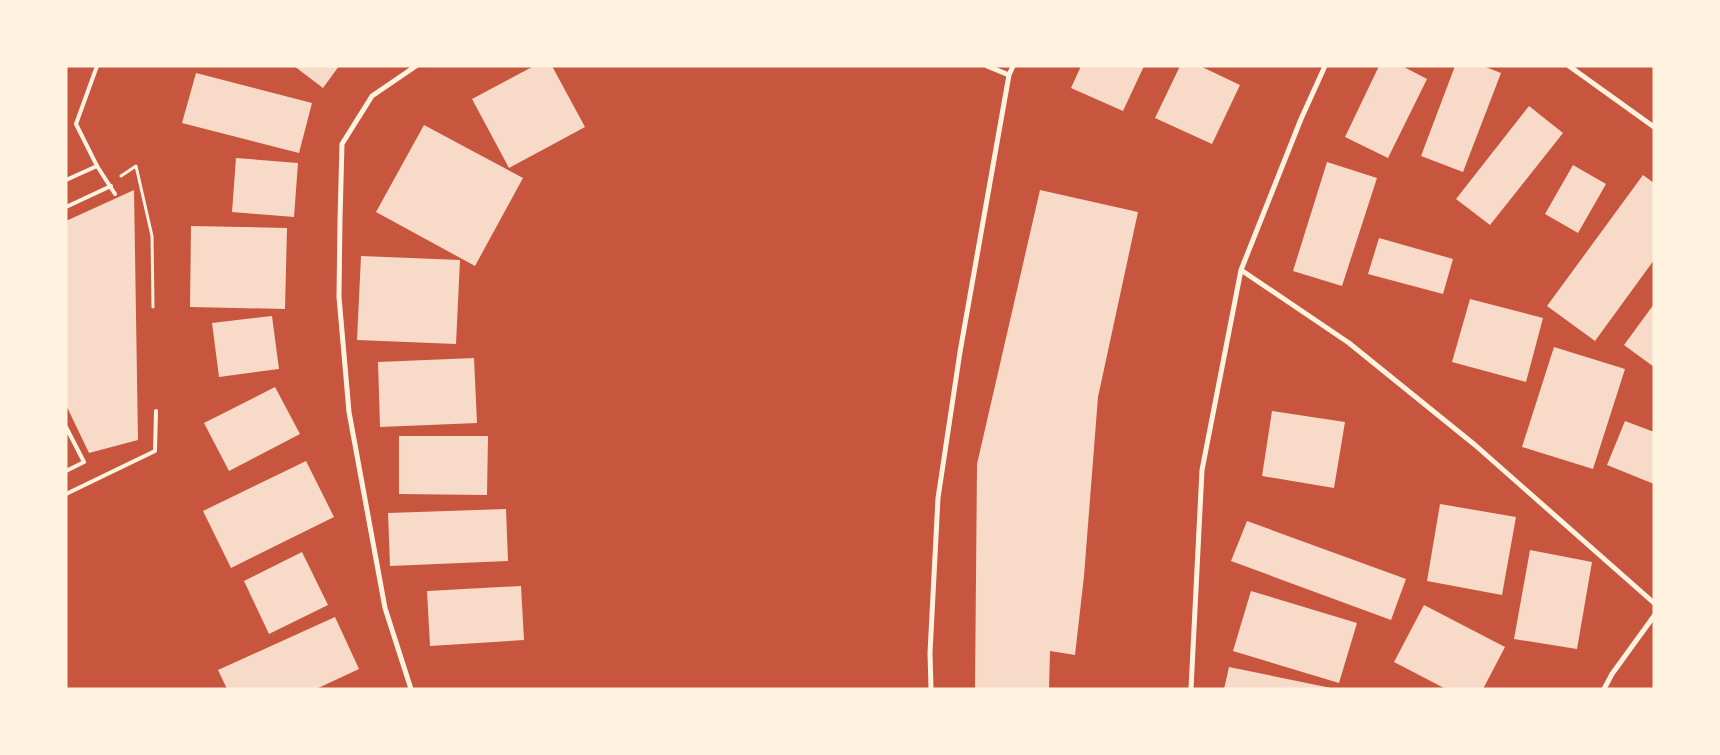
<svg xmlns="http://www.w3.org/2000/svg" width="1720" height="755" font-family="Overpass,sans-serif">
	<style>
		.building { fill: #f7dbc8 }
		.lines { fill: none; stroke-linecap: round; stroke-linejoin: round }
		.path { stroke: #fff3e0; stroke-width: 3 }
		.service { stroke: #fff3e0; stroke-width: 4 }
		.minor { stroke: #fff3e0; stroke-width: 5 }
	</style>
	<rect width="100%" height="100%" fill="#c8553d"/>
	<path class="building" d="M294 66H339L323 88Z
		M534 66H552L585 127 509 168 472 99Z
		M1081 66H1144L1123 111 1071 88Z
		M1180 66H1200L1240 85 1212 144 1155 118Z
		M1379 66H1402L1427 79 1388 158 1345 137Z
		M1455 66H1483L1501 73 1463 172 1421 156Z
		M196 73 312 103 299 153 182 123Z
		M1529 106 1563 133 1490 225 1456 199Z
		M424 125 523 178 475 266 376 212Z
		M236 158 298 163 294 217 232 212Z
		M1327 162 1377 178 1342 286 1293 271Z
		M1573 165 1606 184 1578 233 1545 214Z
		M1643 175 1654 183V260L1595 341 1547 306Z
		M134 190 138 440 89 453 66 405V221Z
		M1040 190 1138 212 1098 397 1084 576 1075 655 1050 651 1049 689H975L977 464Z
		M191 226 287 228 285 309 190 307Z
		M1379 238 1453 259 1443 294 1368 274Z
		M361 256 460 260 456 344 357 340Z
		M1470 299 1543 318 1526 382 1452 362Z
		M1654 304V367L1624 345Z
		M272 316 279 369 219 377 212 323Z
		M1554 347 1625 369 1593 469 1522 447Z
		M474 358 477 423 380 427 378 362Z
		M275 387 300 434 229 471 204 423Z
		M1272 411 1345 422 1334 488 1262 476Z
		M1625 421 1654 432V484L1607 465Z
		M399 436H488L487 495 399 494Z
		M306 461 334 517 231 568 203 511Z
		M1440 504 1516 517 1502 595 1427 581Z
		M506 509 508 561 390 566 388 513Z
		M1247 521 1406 579 1391 620 1231 561Z
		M1530 550 1592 562 1577 649 1514 639Z
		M302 552 328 605 269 634 244 581Z
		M521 586 524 640 430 646 427 591Z
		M1251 591 1357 623 1339 683 1233 651Z
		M1424 605 1505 647 1483 689H1446L1394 662Z
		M335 617 359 669 316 689H227L218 670Z
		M1229 667 1331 688V689H1224Z"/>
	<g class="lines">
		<path class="path" d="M121 176 136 166 152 236 153 307"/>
		<path class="service" d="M97 66 76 124 97 166
			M66 180 97 166 115 194
			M66 207 111 186
			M66 427 84 462 66 471
			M66 494 155 451 156 411"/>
		<path class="minor" d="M987 66 1009 75
			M1569 66 1654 127
			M1241 270 1349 343 1475 445 1654 603
			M411 689 385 608 349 412 339 297 340 219 342 144 372 96 416 66
			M931 689 930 653 938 498 960 352 1009 75 1013 66
			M1191 689 1202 470 1241 270 1301 119 1325 66
			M1604 689 1612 674 1654 616"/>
	</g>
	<rect width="1720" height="755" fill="none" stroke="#fff3e0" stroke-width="135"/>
</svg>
